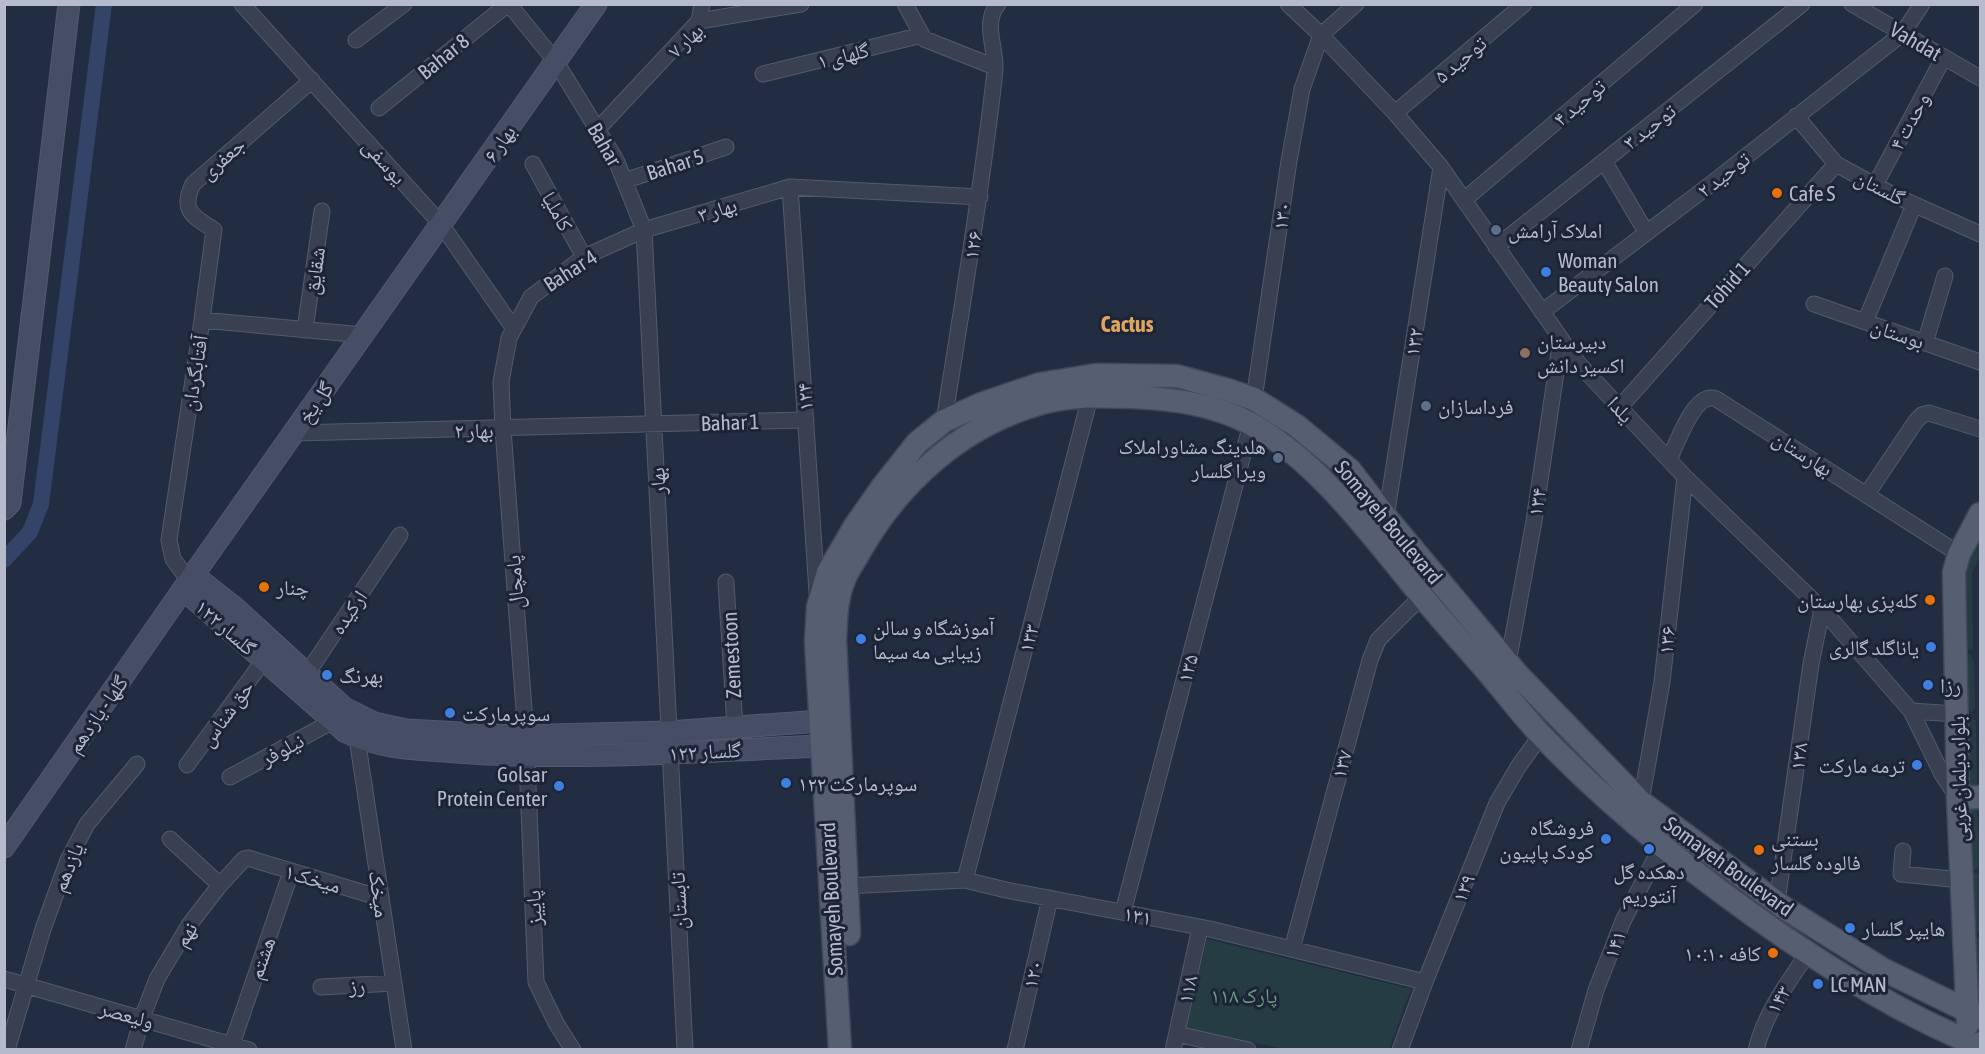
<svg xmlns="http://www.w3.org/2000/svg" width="1985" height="1054" font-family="'Asap Condensed','Noto Naskh Arabic',sans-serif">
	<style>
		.green { fill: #253c43 }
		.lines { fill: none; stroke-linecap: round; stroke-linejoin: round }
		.canal { stroke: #344469; stroke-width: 16 }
		.street-casing { stroke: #535a6c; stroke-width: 17 }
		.secondary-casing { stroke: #535a6c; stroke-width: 23 }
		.primary-casing { stroke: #42485b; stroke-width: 25 }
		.street { stroke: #384052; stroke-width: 15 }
		.secondary { stroke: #464e65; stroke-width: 21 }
		.primary { stroke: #565e72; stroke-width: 22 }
		.food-dot { fill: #e8710a; stroke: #1d2437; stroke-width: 2 }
		.service-dot { fill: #5c6f8a; stroke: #1d2437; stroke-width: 2 }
		.shop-dot { fill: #3f7fe0; stroke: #1d2437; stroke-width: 2 }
		.education-dot { fill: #8d6e63; stroke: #1d2437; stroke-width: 2 }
		.labels { text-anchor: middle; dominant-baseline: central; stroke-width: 6; stroke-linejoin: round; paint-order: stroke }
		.street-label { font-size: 21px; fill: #b5bbcc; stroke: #1d2437 }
		.poi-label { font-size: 21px; fill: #b5bbcc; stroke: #1d2437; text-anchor: start }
		.park-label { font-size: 21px; fill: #6a9f7c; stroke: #1d2437 }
		.neighbourhood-label { font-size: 22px; font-weight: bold; fill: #dea55e; stroke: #1d2437 }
	</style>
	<rect width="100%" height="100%" fill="#232d42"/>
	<path class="green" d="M1980 536V556L1972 573 1973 646V649L1967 650 1965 649 1963 571Z
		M1967 654H1970L1974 659 1975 707 1972 712 1967 710 1965 656Z
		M1969 717H1972L1976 721 1977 781V784L1971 786 1969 785 1967 719Z
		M1977 805 1980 865 1979 868 1974 870 1972 868 1969 809Z
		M1974 873 1979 874 1980 931 1976 933 1973 931 1971 875Z
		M1979 937 1980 939V997H1977L1975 938Z
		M1207 939 1411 989 1389 1049H1286L1186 1030Z"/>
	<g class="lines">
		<path class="canal" d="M4 560 30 532 41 504 104 4"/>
		<g class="street-casing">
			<path id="street" d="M242 4 441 224 514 329
				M509 4 556 62 616 160 644 230 685 1050
				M905 4 924 39 995 67
				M1288 4 1321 35 1395 113 1441 167 1578 363 1685 477 1822 609 1911 711 1942 774 1958 798
				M1852 4 1980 78
				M699 21 702 4
				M356 40 404 4
				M763 74 922 35
				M379 108 508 4
				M1395 113 1524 4
				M1796 116 1836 164 1893 195 1980 234
				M597 130 699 21 801 4
				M1604 161 1646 232
				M533 164 584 257
				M624 181 726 147
				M1875 185 1944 57
				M790 187 817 592
				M1464 200 1695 4
				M1496 247 1802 4
				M1814 304 1980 362
				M1542 312 1711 184 1903 33 1922 4
				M202 320 214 230C193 216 180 211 193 184L312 80
				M1865 322 1914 205
				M305 330 322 211
				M1925 343 1945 276
				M1254 399 1289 161 1302 89 1321 35 1356 4
				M1620 407 1836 164
				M944 421C961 313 979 206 992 97 993 87 995 76 995 66 995 45 983 22 998 4
				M294 433 806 420
				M1669 460C1676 445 1693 396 1712 398 1716 398 1718 400 1721 402L1959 554
				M1867 494 1916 421 1922 415 1929 413 1980 429
				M1386 517 1441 167
				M189 581 173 559 169 540 202 320 363 335
				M726 582 735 727
				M1508 663 1534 521 1561 339
				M302 681 400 535
				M1911 711 1957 714
				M357 738 404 1050
				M187 765 264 660
				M230 777 333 721
				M1641 802 1662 682 1685 477
				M170 839 220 885
				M1903 851 1901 874 1961 880
				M965 880 1090 397
				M846 886 965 880 1006 890 1210 929 1425 982
				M1777 902 1811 664 1822 609
				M1123 912 1251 424
				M1292 949 1370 660 1378 640 1422 596
				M4 979 249 1050
				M321 987 394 983
				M1177 1034 1248 1050
				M7 1050 43 929 68 860 87 824 137 764
				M133 1050 142 1018 157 979 189 925 220 885 244 859 248 858 381 898
				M230 1050 291 872
				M573 1050 556 1023 536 982 526 736 503 429 501 382 509 338 531 297 584 257 644 230 790 187 980 197
				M1015 1050 1050 898
				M1173 1050 1200 928
				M1400 1050 1425 982 1497 803 1518 767 1541 735
				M1579 1050 1596 990 1623 921 1662 845
				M1756 1050C1765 1013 1787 984 1808 953"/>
		</g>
		<g class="secondary-casing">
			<path id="secondary" d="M4 509 10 503 69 4
				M189 581 191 596 346 732C381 749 418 749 457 752 578 761 701 751 822 746
				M189 581 202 582 235 608 344 708 374 723 406 730 515 736 669 732 821 721
				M4 847 189 581 596 4"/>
		</g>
		<g class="primary-casing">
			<path id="primary" d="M1958 798 1980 797
				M849 934 835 640C836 620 836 599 844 580 847 571 854 562 859 553 899 482 962 425 1042 403 1071 395 1104 396 1133 397 1174 399 1214 404 1251 424 1317 461 1365 527 1412 584 1436 614 1462 642 1487 671 1505 692 1522 715 1541 735 1614 811 1701 880 1787 939 1848 980 1912 1019 1980 1046
				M1968 1024 1958 798 1954 572 1959 554 1980 514
				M840 1050 816 642 818 607 828 572 855 526 883 486 917 443 944 421 981 404 1040 384 1096 375 1177 376 1228 390 1254 399 1297 426 1350 470 1386 517 1518 675 1641 802 1783 907 1884 970 1980 1017"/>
		</g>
		<use href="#street" class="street"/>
		<use href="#secondary" class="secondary"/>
		<use href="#primary" class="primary"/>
	</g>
	<g class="food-dot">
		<circle cx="1777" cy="193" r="6"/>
		<circle cx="264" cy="587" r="6"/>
		<circle cx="1930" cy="600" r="6"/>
		<circle cx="1759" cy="850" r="6"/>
		<circle cx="1773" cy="953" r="6"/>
	</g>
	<g class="service-dot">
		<circle cx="1496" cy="230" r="6"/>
		<circle cx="1426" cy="406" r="6"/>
		<circle cx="1278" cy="458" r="6"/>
	</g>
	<g class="shop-dot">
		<circle cx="1546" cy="272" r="6"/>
		<circle cx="861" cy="639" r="6"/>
		<circle cx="1931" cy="647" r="6"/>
		<circle cx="327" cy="675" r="6"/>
		<circle cx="1928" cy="685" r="6"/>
		<circle cx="450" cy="713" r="6"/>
		<circle cx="1917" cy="765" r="6"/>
		<circle cx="786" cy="783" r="6"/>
		<circle cx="559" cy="786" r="6"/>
		<circle cx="1606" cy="839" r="6"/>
		<circle cx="1649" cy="849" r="6"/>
		<circle cx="1850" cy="928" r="6"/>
		<circle cx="1818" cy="984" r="6"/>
	</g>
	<circle class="education-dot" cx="1525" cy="353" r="6"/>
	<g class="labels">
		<g class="street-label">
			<text transform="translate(685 40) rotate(-43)">بهار ۷</text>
			<text transform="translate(1916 41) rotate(30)">Vahdat</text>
			<text transform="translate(843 55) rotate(-14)">گلهای ۱</text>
			<text transform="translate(443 56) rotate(-39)">Bahar 8</text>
			<text transform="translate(1460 59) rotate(-40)">توحید ۵</text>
			<text transform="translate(1579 102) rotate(-40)">توحید ۴</text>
			<text transform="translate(1909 121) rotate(-62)">وحدت ۴</text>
			<text transform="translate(1649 126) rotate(-38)">توحید ۳</text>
			<text transform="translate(499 143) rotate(-55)">بهار ۶</text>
			<text transform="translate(605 144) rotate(60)">Bahar</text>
			<text transform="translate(222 158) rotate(-41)">جعفری</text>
			<text transform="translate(385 161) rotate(48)">یوسفی</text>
			<text transform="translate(675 164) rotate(-18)">Bahar 5</text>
			<text transform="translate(1723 174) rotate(-38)">توحید ۲</text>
			<text transform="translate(1880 187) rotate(27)">گلستان</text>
			<text transform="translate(717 209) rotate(-17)">بهار ۳</text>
			<text transform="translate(558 211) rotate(61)">کاملیا</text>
			<text transform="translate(1281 216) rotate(-82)">۱۳۰</text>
			<text transform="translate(972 245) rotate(-81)">۱۲۶</text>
			<text transform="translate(570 270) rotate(-33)">Bahar 4</text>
			<text transform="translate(314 271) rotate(-82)">شقایق</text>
			<text transform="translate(1727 285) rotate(-48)">Tohid 1</text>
			<text transform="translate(1898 333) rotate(19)">بوستان</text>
			<text transform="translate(1413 342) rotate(-81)">۱۳۲</text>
			<text transform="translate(194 373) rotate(-81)">آفتابگردان</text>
			<text transform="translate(804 397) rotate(-94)">۱۲۴</text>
			<text transform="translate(315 402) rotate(-55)">گل یخ</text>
			<text transform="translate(1621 409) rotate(47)">یلدا</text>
			<text transform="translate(730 422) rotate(-2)">Bahar 1</text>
			<text transform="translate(474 430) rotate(-1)">بهار ۲</text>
			<text transform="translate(1803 453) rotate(32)">بهارستان</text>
			<text transform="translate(657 481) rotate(-93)">بهار</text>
			<text transform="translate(1536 502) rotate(-81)">۱۳۴</text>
			<text transform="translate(1389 522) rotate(50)">Somayeh Boulevard</text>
			<text transform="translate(514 582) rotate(-94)">پامچال</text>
			<text transform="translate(348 612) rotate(-56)">ارکیده</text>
			<text transform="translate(226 627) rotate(41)">گلسار ۱۲۲</text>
			<text transform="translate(1028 638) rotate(-75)">۱۳۳</text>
			<text transform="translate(1666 640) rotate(-84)">۱۳۶</text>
			<text transform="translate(731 655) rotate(-93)">Zemestoon</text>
			<text transform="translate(1187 668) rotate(-75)">۱۳۵</text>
			<text transform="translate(226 713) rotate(-54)">حق شناس</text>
			<text transform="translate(97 714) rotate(-55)">گلها - یازدهم</text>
			<text transform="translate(282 749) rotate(-28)">نیلوفر</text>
			<text transform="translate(705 751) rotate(-3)">گلسار ۱۲۲</text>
			<text transform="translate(1798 756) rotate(-82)">۱۳۸</text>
			<text transform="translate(1341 764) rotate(-75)">۱۳۷</text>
			<text transform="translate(1958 779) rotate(-91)">بلوار دیلمان غربی</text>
			<text transform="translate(1729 866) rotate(36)">Somayeh Boulevard</text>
			<text transform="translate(67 867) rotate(-67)">یازدهم</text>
			<text transform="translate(313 878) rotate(16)">میخک۱</text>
			<text transform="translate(1463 888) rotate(-68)">۱۳۹</text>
			<text transform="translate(380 894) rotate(82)">میخک</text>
			<text transform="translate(831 899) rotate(-93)">Somayeh Boulevard</text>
			<text transform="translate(678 901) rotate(-93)">تابستان</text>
			<text transform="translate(533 908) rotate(-93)">پاییز</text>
			<text transform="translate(1138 915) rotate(11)">۱۳۱</text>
			<text transform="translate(185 934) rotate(-57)">نهم</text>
			<text transform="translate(1614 944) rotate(-69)">۱۴۱</text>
			<text transform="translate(261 958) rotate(-71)">هشتم</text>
			<text transform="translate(1032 974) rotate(-77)">۱۲۰</text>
			<text transform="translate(357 985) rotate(-3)">رز</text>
			<text transform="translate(1187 989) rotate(-77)">۱۱۸</text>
			<text transform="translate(1778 999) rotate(-60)">۱۴۳</text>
			<text transform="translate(127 1014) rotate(16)">ولیعصر</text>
		</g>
		<g class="poi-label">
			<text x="1789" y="193">Cafe S</text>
			<text x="1508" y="230">املاک آرامش</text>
			<text x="1558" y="260">Woman<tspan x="1558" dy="24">Beauty Salon</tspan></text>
			<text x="1537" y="341">دبیرستان<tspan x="1537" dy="24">اکسیر دانش</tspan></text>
			<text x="1438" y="406">فرداسازان</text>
			<text x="1266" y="446" text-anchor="end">هلدینگ مشاوراملاک<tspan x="1266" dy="24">ویرا گلسار</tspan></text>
			<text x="276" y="587">چنار</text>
			<text x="1918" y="600" text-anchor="end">کله‌پزی بهارستان</text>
			<text x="873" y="627">آموزشگاه و سالن<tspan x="873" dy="24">زیبایی مه سیما</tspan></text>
			<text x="1919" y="647" text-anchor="end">یاناگلد گالری</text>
			<text x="339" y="675">بهرنگ</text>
			<text x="1940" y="685">رزا</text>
			<text x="462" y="713">سوپرمارکت</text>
			<text x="1905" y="765" text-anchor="end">ترمه مارکت</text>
			<text x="547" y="774" text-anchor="end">Golsar<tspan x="547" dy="24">Protein Center</tspan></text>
			<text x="798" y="783">سوپرمارکت ۱۲۲</text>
			<text x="1594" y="827" text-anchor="end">فروشگاه<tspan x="1594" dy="24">کودک پاپیون</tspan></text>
			<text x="1771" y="838">بستنی<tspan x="1771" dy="24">فالوده گلسار</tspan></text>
			<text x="1649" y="871" text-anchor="middle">دهکده گل<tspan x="1649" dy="24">آنتوریم</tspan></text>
			<text x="1862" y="928">هایپر گلسار</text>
			<text x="1761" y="953" text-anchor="end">کافه ۱۰:۱۰</text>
			<text x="1830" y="984">LC MAN</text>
		</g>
		<g class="park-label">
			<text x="1244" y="995">پارک ۱۱۸</text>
		</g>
		<g class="neighbourhood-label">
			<text x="1127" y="324">Cactus</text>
		</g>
	</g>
	<rect width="1985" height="1054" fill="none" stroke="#b5bbcc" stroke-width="12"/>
</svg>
